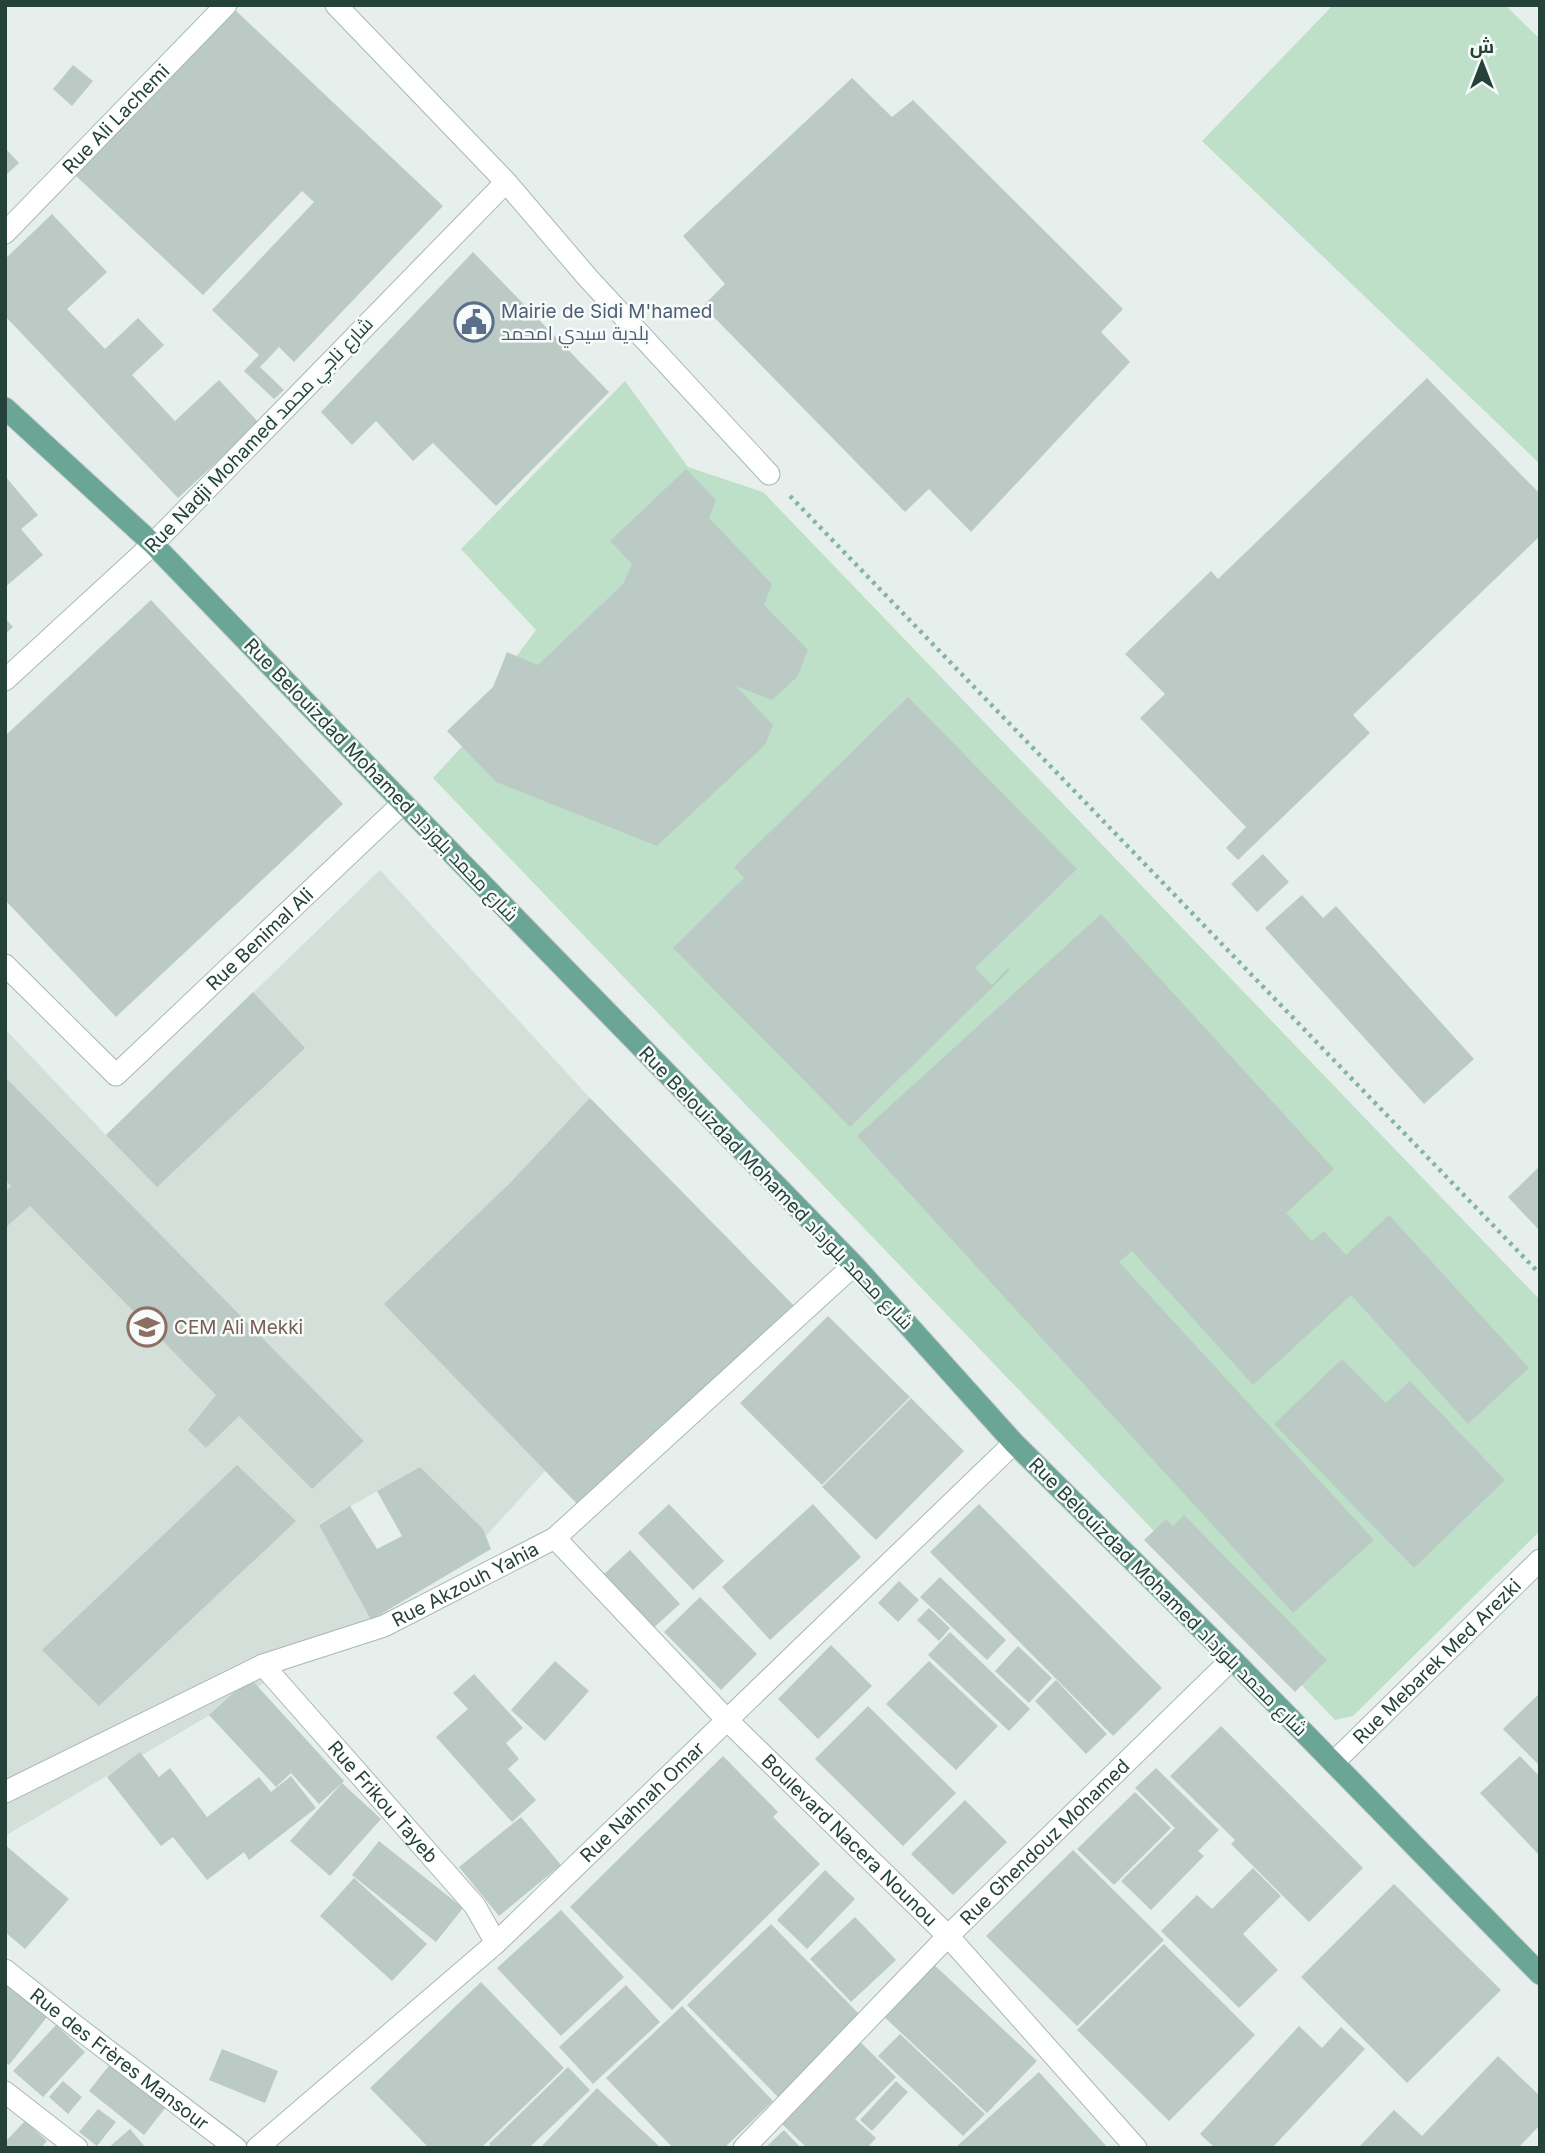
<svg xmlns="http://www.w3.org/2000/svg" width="1545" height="2153" font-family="Inter,Cairo,sans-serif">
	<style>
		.built { fill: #d4dfda }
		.green { fill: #bfe0c8 }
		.building { fill: #bbcac4 }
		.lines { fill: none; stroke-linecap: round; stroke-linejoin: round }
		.minor-casing { stroke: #a8b8b2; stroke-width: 23 }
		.major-casing { stroke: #c2cac8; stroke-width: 23 }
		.path { stroke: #86b3a5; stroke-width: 4.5; stroke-dasharray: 3.5 5; stroke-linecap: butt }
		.minor { stroke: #fff; stroke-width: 21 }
		.major { stroke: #6aa596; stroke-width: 21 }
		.labels { text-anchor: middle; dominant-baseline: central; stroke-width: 5; stroke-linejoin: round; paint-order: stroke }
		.street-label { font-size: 19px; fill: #24423a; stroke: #f7fbf9 }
		.service-label { font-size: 19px; fill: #4e5e75; stroke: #f7fbf9; text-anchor: start }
		.education-label { font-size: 19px; fill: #785e54; stroke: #f7fbf9; text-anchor: start }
	</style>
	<rect width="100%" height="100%" fill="#e6efeb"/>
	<path class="built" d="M380 870 590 1098 798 1310 583 1510 545 1471 486 1536 420 1467 319 1524 371 1620 5 1836V1029L106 1135Z"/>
	<path class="green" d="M1333 5H1505L1540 39V464L1202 141Z
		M625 381 688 467 763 492 1540 1300V1531L1353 1716 1335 1720 433 778 523 681 509 666 536 630 461 549Z"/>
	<path class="building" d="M233 8 443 206 294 362 279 347 260 367 284 390 274 399 244 371 259 355 212 310 314 202 302 191 203 295 75 175Z
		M73 65 93 81 72 106 53 89Z
		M852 78 892 117 913 100 1123 309 1101 332 1130 362 971 532 929 489 905 512 703 306 725 284 683 236Z
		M5 148 19 163 5 176Z
		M52 214 107 272 67 309 105 349 138 318 164 345 132 375 175 421 219 380 259 423 178 498 5 316V259Z
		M473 252 609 392 496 506 433 443 413 461 376 421 352 445 321 412Z
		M1427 378 1540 494V536L1353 715 1370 733 1238 860 1226 848 1246 827 1140 718 1165 694 1125 654 1211 571 1218 579Z
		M686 469 716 500 709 518 772 584 764 605 808 650 797 677 772 700 736 686 773 725 765 745 657 846 496 782 447 731 493 687 507 652 538 665 623 584 632 564 610 541Z
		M5 476 38 515 21 529 43 555 5 587Z
		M151 600 343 804 116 1017 5 900V736Z
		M5 618 13 627 5 634Z
		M908 697 1077 869 975 968 992 985 1008 968 1010 970 850 1127 673 948 744 878 734 867Z
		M1263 854 1289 882 1257 912 1231 884Z
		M1302 895 1323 918 1336 906 1474 1059 1424 1104 1265 928Z
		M1101 914 1334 1169 1286 1213 1312 1241 1324 1231 1346 1255 1389 1215 1529 1368 1468 1424 1351 1295 1253 1385 1132 1251 1119 1262 1374 1540 1293 1613 857 1136Z
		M253 992 305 1048 157 1187 106 1135Z
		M5 1077 364 1441 312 1489 239 1416 206 1448 188 1430 216 1395 30 1206 5 1228V1192L11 1186 5 1180Z
		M590 1098 798 1310 583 1510 384 1304 510 1183Z
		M1540 1166V1231L1508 1197Z
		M828 1316 910 1397 822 1485 740 1403Z
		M1342 1359 1386 1403 1410 1381 1505 1480 1414 1568 1274 1424Z
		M911 1398 964 1451 876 1540 822 1487Z
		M237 1465 296 1521 99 1706 42 1650Z
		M420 1467 483 1529 491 1549 371 1620 319 1525 350 1506 377 1549 402 1536 377 1491Z
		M669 1504 724 1561 693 1590 638 1533Z
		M813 1504 861 1557 770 1640 722 1587Z
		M979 1504 1162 1688 1113 1736 930 1552Z
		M1184 1515 1327 1660 1295 1692 1144 1540 1166 1519 1173 1526Z
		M630 1550 680 1604 651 1630 602 1576Z
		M940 1577 1006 1640 987 1660 920 1597Z
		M899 1581 919 1600 898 1622 878 1603Z
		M700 1597 757 1654 721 1690 664 1632Z
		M929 1608 950 1628 939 1641 917 1620Z
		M950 1632 1030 1709 1009 1731 928 1655Z
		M831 1645 872 1686 818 1739 778 1699Z
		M1018 1646 1052 1678 1029 1703 995 1671Z
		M555 1661 589 1691 545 1741 511 1710Z
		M929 1661 998 1726 956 1770 886 1704Z
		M474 1674 523 1728 506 1743 519 1759 508 1769 536 1800 512 1822 436 1737 468 1709 453 1693Z
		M250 1678 344 1781 319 1804 291 1773 276 1787 209 1715Z
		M1056 1680 1107 1734 1086 1754 1035 1701Z
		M1540 1693V1766L1503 1729Z
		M868 1706 956 1793 903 1846 815 1759Z
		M1221 1726 1363 1868 1309 1922 1231 1844 1235 1840 1170 1776Z
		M140 1752 159 1777 170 1768 207 1817 259 1777 271 1792 291 1776 316 1808 249 1860 244 1852 207 1880 173 1837 161 1846 107 1777Z
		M723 1756 778 1812 773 1817 820 1864 672 2010 570 1907Z
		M1520 1756 1540 1777V1856L1480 1793Z
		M1156 1768 1219 1830 1198 1851 1204 1856 1151 1910 1121 1881 1175 1828 1135 1788Z
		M342 1783 381 1819 330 1876 290 1841Z
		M1135 1792 1171 1828 1114 1885 1077 1849Z
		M965 1800 1007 1842 953 1895 911 1854Z
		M521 1817 561 1865 499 1916 459 1867Z
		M379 1841 463 1908 436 1942 352 1875Z
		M5 1845 69 1899 25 1949 5 1932Z
		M1073 1850 1164 1940 1077 2026 986 1936Z
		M1253 1868 1281 1896 1243 1934 1278 1970 1239 2008 1161 1931 1197 1895 1212 1909Z
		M825 1870 855 1899 807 1949 777 1920Z
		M354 1878 427 1944 392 1981 320 1916Z
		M1394 1884 1501 1990 1407 2083 1301 1977Z
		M561 1910 624 1977 561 2036 497 1968Z
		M855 1917 896 1960 851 2002 810 1959Z
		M771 1924 862 2017 778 2097 687 2005Z
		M1164 1944 1255 2035 1169 2121 1077 2030Z
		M929 1960 1037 2061 987 2113 879 2012Z
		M481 1982 564 2068 481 2148H429L370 2088Z
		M5 1984 47 2017 9 2065 5 2063Z
		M626 1985 660 2022 593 2084 559 2047Z
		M682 2006 773 2101 724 2148H673L606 2078Z
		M56 2025 85 2052 43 2097 13 2071Z
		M1299 2026 1322 2048 1341 2027 1365 2049 1272 2148H1215L1200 2134Z
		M900 2034 985 2114 963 2136 878 2056Z
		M857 2039 896 2077 855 2119 876 2138 867 2148H807L778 2120Z
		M222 2049 278 2071 265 2103 209 2080Z
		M1498 2056 1540 2096V2125L1518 2148H1358L1394 2110 1422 2136Z
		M111 2063 166 2107 144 2135 89 2091Z
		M568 2067 590 2090 529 2148H493L489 2144Z
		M1039 2072 1108 2148H955Z
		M63 2081 82 2097 68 2114 49 2097Z
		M896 2081 908 2092 872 2131 860 2120Z
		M597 2088 661 2148H540Z
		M98 2109 116 2122 97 2146 79 2132Z
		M25 2121 47 2141 41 2148H5V2142Z
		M130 2129 146 2148H108Z
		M784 2130 801 2148H765Z"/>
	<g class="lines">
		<g class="minor-casing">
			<g id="minor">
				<path d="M336 5 506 182 588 278 769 474"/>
				<path id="s1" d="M5 233 226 5"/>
				<path d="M5 680 153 544 506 182"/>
				<path id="s2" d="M5 965 116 1075 403 803"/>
				<path id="s3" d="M555 1538 726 1719 948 1936 1136 2148"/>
				<path id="s4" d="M263 1665 475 1906 496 1943"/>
				<path id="s5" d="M1334 1762 1540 1560"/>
				<path id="s6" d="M5 1792 263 1665 384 1626 555 1538 854 1265"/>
				<path id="s7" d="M5 1970 78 2028 236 2148"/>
				<path d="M5 2092 77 2148"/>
				<path id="s8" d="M257 2148 496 1943 1014 1443"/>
				<path id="s9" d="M744 2148 948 1936 1232 1659"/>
			</g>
		</g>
		<g class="major-casing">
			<path id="major" d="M5 408 153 544 403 803 854 1265 1014 1443 1232 1659 1540 1974"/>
		</g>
		<path class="path" d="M790 496 1540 1274"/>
		<use href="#minor" class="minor"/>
		<use href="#major" class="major"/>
	</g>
	<defs>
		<g id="civic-ring" transform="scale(2.0125)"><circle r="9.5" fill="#f7fbf9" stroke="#5c6f8a" stroke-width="1.5"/><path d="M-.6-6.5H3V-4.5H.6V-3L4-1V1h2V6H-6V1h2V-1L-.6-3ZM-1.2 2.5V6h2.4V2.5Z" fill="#5c6f8a"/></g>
		<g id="school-ring" transform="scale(2.0125)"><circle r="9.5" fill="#f7fbf9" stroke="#8d6e63" stroke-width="1.5"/><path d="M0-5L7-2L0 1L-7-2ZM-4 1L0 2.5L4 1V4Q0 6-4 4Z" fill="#8d6e63"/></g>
	</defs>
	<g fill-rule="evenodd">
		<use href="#civic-ring" x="474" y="322"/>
		<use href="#school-ring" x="147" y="1327"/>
	</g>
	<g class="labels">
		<g class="street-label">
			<text stroke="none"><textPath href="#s1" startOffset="159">Rue Ali Lachemi</textPath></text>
			<text transform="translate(259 435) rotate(-46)">Rue Nadji Mohamed شارع ناجي محمد</text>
			<text transform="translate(381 780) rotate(46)">Rue Belouizdad Mohamed شارع محمد بلوزداد</text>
			<text stroke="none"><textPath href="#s2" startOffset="354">Rue Benimal Ali</textPath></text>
			<text transform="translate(776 1188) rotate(46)">Rue Belouizdad Mohamed شارع محمد بلوزداد</text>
			<text stroke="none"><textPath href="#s6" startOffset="506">Rue Akzouh Yahia</textPath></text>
			<text transform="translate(1168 1597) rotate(45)">Rue Belouizdad Mohamed شارع محمد بلوزداد</text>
			<text stroke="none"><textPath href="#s5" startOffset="144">Rue Mebarek Med Arezki</textPath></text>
			<text stroke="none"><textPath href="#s4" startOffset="182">Rue Frikou Tayeb</textPath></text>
			<text stroke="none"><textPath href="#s8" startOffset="518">Rue Nahnah Omar</textPath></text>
			<text stroke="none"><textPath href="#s3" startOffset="422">Boulevard Nacera Nounou</textPath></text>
			<text stroke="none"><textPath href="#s9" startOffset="429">Rue Ghendouz Mohamed</textPath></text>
			<text stroke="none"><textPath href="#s7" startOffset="145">Rue des Frères Mansour</textPath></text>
		</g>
		<g class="service-label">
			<text x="501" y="311">Mairie de Sidi M'hamed<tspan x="501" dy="22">بلدية سيدي امحمد</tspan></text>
		</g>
		<g class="education-label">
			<text x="174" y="1327">CEM Ali Mekki</text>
		</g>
	</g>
	<rect width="1545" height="2153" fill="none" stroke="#24423a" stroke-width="14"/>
	<g transform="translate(1482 63)" stroke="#f7fbf9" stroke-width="5" paint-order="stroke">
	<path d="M0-5L12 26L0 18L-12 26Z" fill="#24423a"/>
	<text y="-10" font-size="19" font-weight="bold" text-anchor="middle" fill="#24423a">ش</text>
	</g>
</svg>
